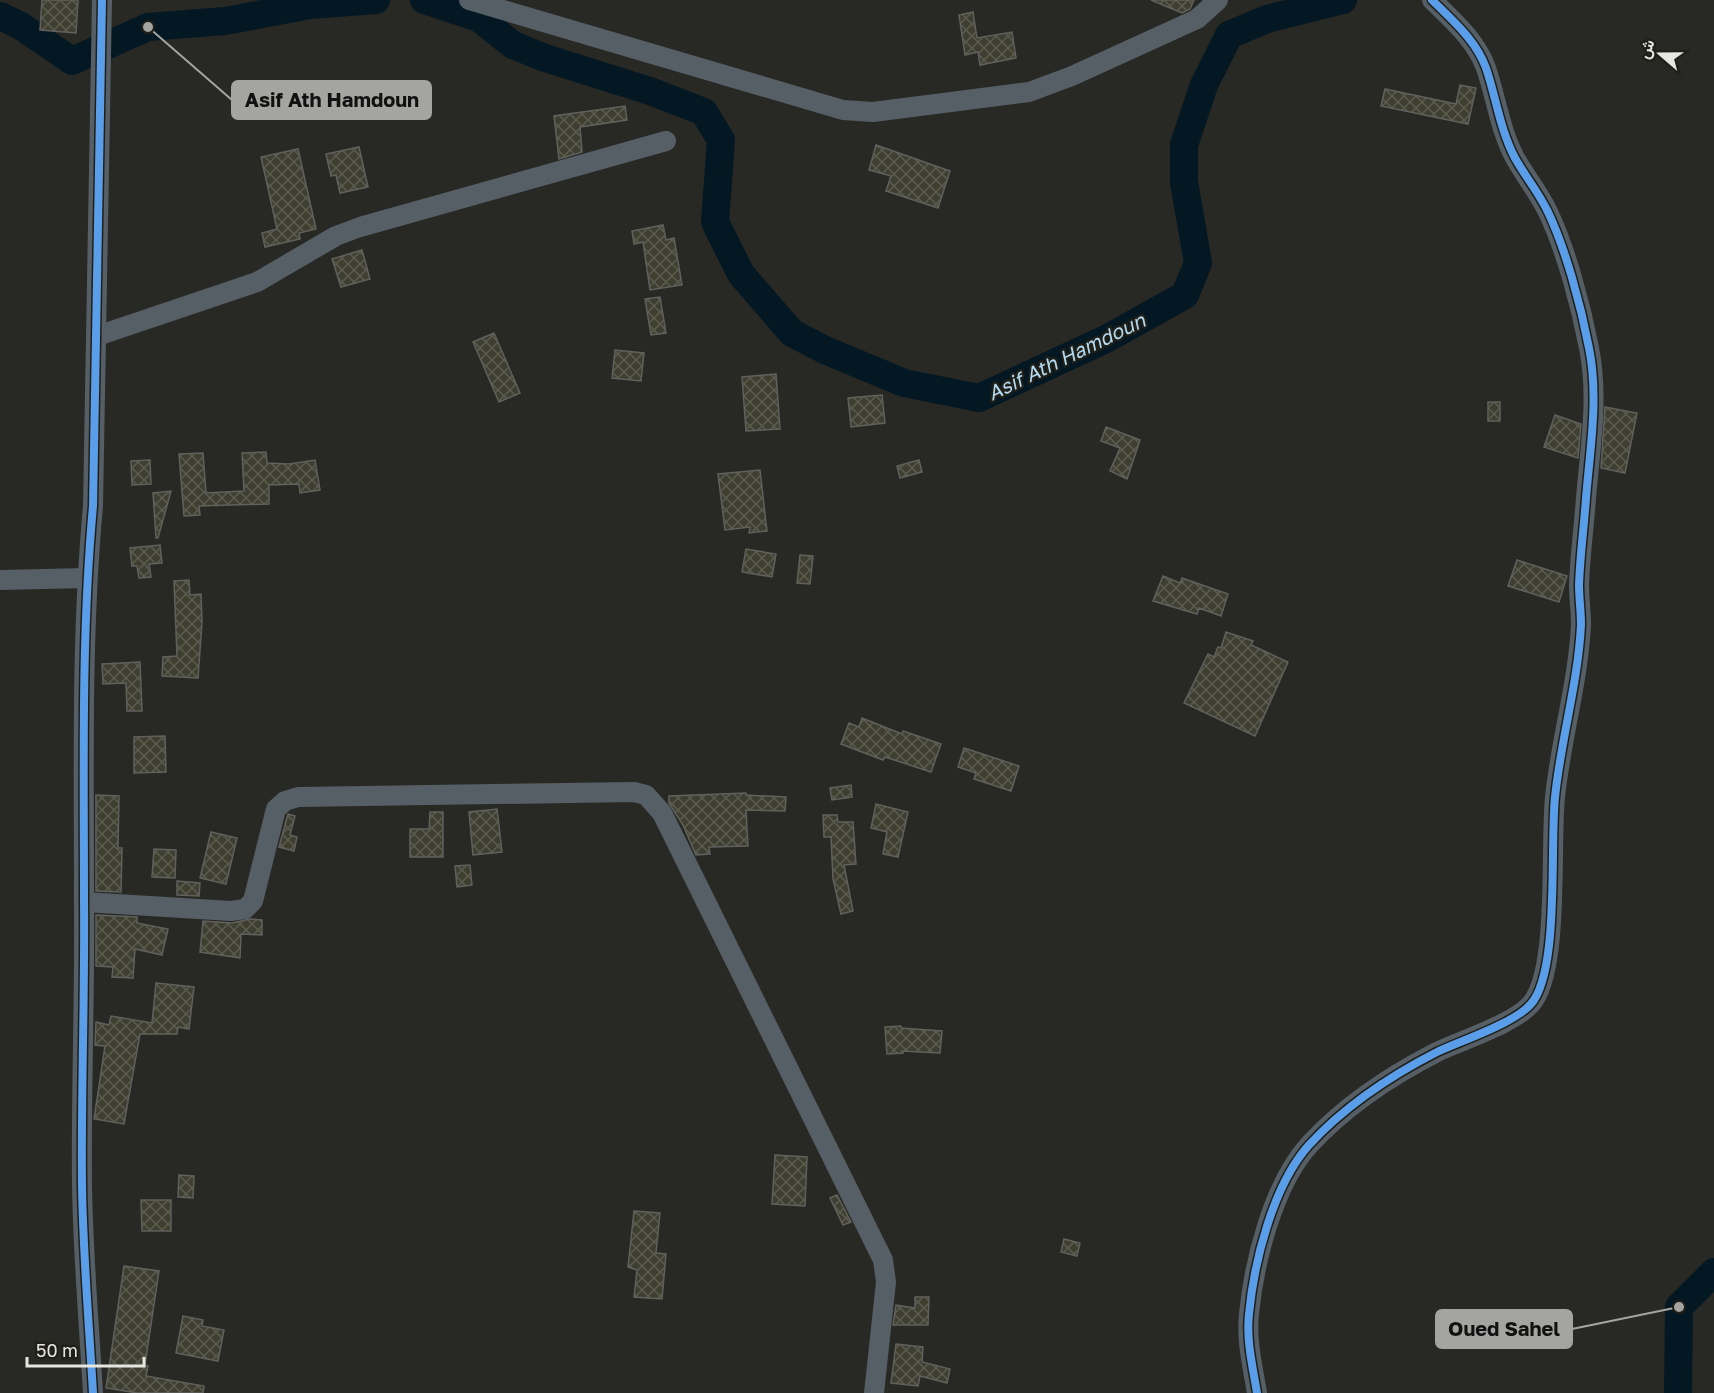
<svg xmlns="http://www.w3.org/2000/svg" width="1714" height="1393" font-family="'Golos Text',Vazirmatn,sans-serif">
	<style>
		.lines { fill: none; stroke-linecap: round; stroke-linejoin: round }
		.river { stroke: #041823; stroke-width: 28 }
		.building { fill: url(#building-cross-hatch); stroke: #60605d; stroke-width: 1.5 }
		.street { stroke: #565f65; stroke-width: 20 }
		.cycleway-casing { stroke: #202019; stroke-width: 11 }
		.cycleway { stroke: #5a9eea; stroke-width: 8 }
		.labels { text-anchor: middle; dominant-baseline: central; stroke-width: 4.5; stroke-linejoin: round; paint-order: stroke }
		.water-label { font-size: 20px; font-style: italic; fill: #b3dbf4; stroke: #202019 }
		.leader { fill: none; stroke: #a4a4a0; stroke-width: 2 }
		.callout-dot { fill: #a4a4a0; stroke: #202019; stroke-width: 2 }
		.callout { fill: #a4a4a0; stroke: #a4a4a0; stroke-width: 2 }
		.callout-label { font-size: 20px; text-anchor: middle; font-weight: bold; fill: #111 }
	</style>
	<defs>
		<pattern id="building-cross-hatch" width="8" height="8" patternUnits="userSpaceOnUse" patternTransform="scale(1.5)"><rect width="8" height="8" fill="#3f3f31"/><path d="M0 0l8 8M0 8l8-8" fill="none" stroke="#5b5b4f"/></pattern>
	</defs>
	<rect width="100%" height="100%" fill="#282824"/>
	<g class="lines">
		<path class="river" d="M424 0 479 18 513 45 545 58 650 91 704 112 721 140 715 222 741 274 792 333 825 350 904 383 979 398 1106 339 1185 295 1198 263 1184 182V145L1204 85 1229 35 1267 19 1343 0
			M0 16 21 26 72 61 148 27 225 21 310 5 376 0
			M1678 1393 1679 1307 1714 1272"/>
	</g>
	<path class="building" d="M42 0H78L76 33 40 30Z
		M1151 0H1194L1190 9 1182 13Z
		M973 12 977 38 1012 32 1016 58 980 65 978 52 965 55 959 15Z
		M1460 85 1476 88 1468 124 1381 106 1385 89 1456 104Z
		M625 106 627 120 580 127 582 152 559 159 554 116Z
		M876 145 950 171 938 208 886 191 891 176 869 170Z
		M359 147 368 187 340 193 336 175 331 176 326 154Z
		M298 149 316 229 299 233 300 239 265 247 262 233 277 229 261 157Z
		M663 225 666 240 674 238 682 285 650 290 643 242 634 244 632 231Z
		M362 250 370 279 341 287 332 259Z
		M660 297 666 333 651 335 645 299Z
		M494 333 520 393 499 402 473 342Z
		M615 350 644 353 641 381 612 378Z
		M776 374 780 429 746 431 742 377Z
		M882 395 885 423 851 427 848 398Z
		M1488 402H1500V421H1488Z
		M1605 407 1637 413 1625 473 1601 468Z
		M1555 415 1581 424 1578 458 1544 447Z
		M1106 427 1140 440 1127 479 1110 471 1120 448 1101 441Z
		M266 452 267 463 289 464 315 460 320 490 300 493 299 484 269 485V504L199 506 200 515 184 516 179 454 203 453 206 493 244 491 242 453Z
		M150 460 151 484 132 485 131 461Z
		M919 460 922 472 900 478 897 466Z
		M760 470 767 531 749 533 750 527 725 530 718 474Z
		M171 491 158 538H156L153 493Z
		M160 545 162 563 149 564 151 577 139 578 137 566H132L130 548Z
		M746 549 776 554 772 577 742 572Z
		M800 555 813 556 810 584 797 583Z
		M1517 560 1567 576 1559 602 1508 586Z
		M1163 576 1180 583 1182 578 1228 594 1221 616 1199 608 1197 614 1153 601Z
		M189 580 190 595 201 594 202 623 198 678 162 676 163 657 177 656 174 581Z
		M1226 632 1253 641 1251 645 1288 662 1255 736 1184 703 1208 654 1214 657 1218 647 1221 648Z
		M140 662 142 711H127L126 683 103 684 102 664Z
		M862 718 902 734 903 731 941 744 931 772 885 757 883 760 841 744 849 723 859 727Z
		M165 736 166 772 134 773V737Z
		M964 748 1019 766 1011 791 974 779 976 773 958 767Z
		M851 785 852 797 832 800 830 788Z
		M746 793V795L786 797 785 811 746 810 748 846 709 847 710 854 696 855 683 825 669 803V796Z
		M96 795 119 796 118 848H122L121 892 96 891Z
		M876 804 908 812 898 857 883 854 887 832 871 828Z
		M497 809 502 852 473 855 469 812Z
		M430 812H443V857H410V829H429Z
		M288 814 295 816 290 835 297 837 294 851 279 847Z
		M823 815H837L838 822H853L856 864 844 865 853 911 841 914 833 879 831 837H824Z
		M211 832 237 838 226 884 200 878Z
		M154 849 176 850 175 878 152 877Z
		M470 865 472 885 457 887 455 866Z
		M177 881 200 883 199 896 177 895Z
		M96 915 137 917V923L168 929 162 955 135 949 133 978 112 977 113 967 96 966Z
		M250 919 262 920V935L241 934 240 958 200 952 203 921 232 923Z
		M156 983 194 987 189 1029 178 1027 177 1034H140L124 1124 94 1119 105 1046 95 1045 96 1022 109 1025 111 1016 152 1023Z
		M901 1026V1028L942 1031 940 1053 902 1051 903 1053 887 1054 885 1027Z
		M775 1155 807 1157 805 1206 772 1204Z
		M179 1175 194 1176 193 1198 178 1197Z
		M837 1195 851 1222 843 1225 830 1198Z
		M141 1200H171V1231H142Z
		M634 1211 660 1213 656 1253 666 1254 662 1299 634 1297 637 1270 628 1267Z
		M1064 1239 1080 1243 1077 1256 1061 1252Z
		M124 1266 159 1271 145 1365 148 1366 146 1376 204 1386 203 1393H137L106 1388Z
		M915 1297H929L928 1325H893L896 1305 915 1308Z
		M183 1316 203 1320 202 1326 224 1330 218 1361 176 1353Z
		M896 1344 923 1347 922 1362 950 1369 947 1383 920 1376 918 1386 891 1383Z"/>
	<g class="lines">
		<path class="street" d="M469 0 843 110 873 112 1029 92 1072 76 1197 19 1218 0
			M97 336 257 282 336 236 360 227 666 141
			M0 580 86 578
			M84 902 231 911 245 909 253 901 276 809 285 801 298 797 634 792 646 795 662 813 883 1260 886 1282 874 1393
			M93 1393C89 1324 83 1254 82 1185 81 1090 85 995 84 900 84 768 81 637 93 506L102 0
			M1257 1393C1253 1368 1246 1341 1249 1314 1254 1262 1273 1185 1309 1145 1344 1107 1392 1075 1437 1052 1462 1040 1520 1022 1534 1000 1559 962 1550 846 1555 797 1561 739 1578 683 1581 625 1581 611 1579 598 1579 585 1580 556 1584 527 1586 498 1590 449 1599 397 1589 348 1581 306 1566 250 1548 212 1539 193 1525 176 1515 158 1500 130 1496 97 1486 68 1476 40 1452 20 1432 0"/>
		<g class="cycleway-casing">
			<path id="cycleway" d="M93 1393C89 1324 83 1254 82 1185 81 1090 85 995 84 900 84 768 81 637 93 506L102 0
				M1257 1393C1253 1368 1246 1341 1249 1314 1254 1262 1273 1185 1309 1145 1344 1107 1392 1075 1437 1052 1462 1040 1520 1022 1534 1000 1559 962 1550 846 1555 797 1561 739 1578 683 1581 625 1581 611 1579 598 1579 585 1580 556 1584 527 1586 498 1590 449 1599 397 1589 348 1581 306 1566 250 1548 212 1539 193 1525 176 1515 158 1500 130 1496 97 1486 68 1476 40 1452 20 1432 0"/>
		</g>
		<use href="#cycleway" class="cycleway"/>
	</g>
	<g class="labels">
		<g class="water-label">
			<text transform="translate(1066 356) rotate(-26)">Asif Ath Hamdoun</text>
		</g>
	</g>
	<path class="leader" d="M148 27L232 100M1679 1307L1572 1329"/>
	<g class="callout-dot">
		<circle cx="148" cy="27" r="6"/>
		<circle cx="1679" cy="1307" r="6"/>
	</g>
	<g class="callout">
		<rect x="232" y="81" width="199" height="38" rx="6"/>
		<rect x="1436" y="1310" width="136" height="38" rx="6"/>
	</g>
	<g class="callout-label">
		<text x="332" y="107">Asif Ath Hamdoun</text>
		<text x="1504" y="1336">Oued Sahel</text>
	</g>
	<g transform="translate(1660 54) rotate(290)" stroke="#202019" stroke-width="4.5" paint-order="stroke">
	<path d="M0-4.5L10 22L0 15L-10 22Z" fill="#e7e7e2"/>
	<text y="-9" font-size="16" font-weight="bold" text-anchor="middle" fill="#e7e7e2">ش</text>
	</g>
	<path d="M27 1357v9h117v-9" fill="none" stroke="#e7e7e2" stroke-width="3"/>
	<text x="36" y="1357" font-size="18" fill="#e7e7e2" stroke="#202019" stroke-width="4.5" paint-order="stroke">50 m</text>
</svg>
